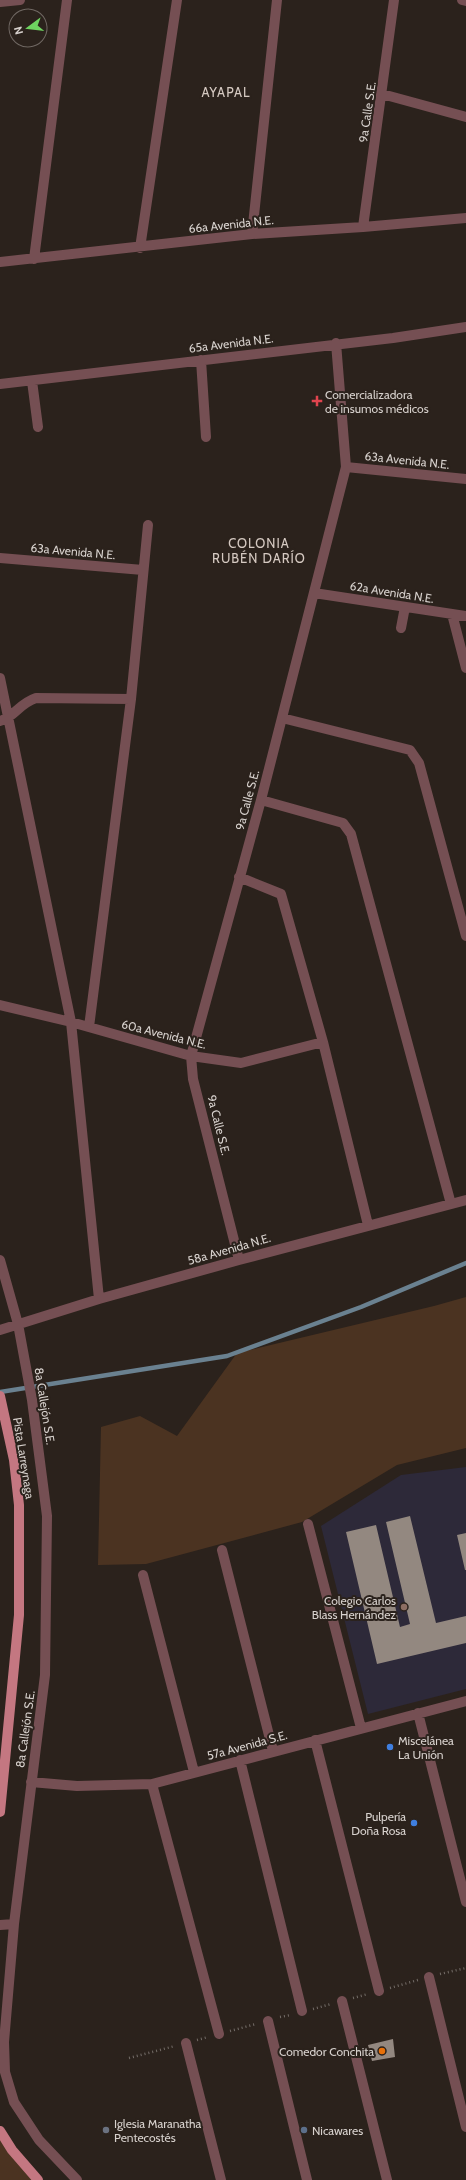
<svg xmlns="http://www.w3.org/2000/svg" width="466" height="2180" font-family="Cabin,sans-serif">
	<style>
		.education { fill: #2d2939 }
		.green { fill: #4b3321 }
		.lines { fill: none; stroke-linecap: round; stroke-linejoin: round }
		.stream { stroke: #6a8190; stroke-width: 4.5 }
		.building { fill: #938880 }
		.path { stroke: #746d68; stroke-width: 2.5; stroke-dasharray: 1 3; stroke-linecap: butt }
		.minor { stroke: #754f53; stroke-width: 10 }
		.major { stroke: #c47781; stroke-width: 10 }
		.health-dot { fill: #e0444e; stroke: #2b221c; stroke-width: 1.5 }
		.education-dot { fill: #8d6e63; stroke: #2b221c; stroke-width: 1.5 }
		.shop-dot { fill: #3f7fe0; stroke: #2b221c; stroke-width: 1.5 }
		.food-dot { fill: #e8710a; stroke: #2b221c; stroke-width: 1.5 }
		.worship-dot { fill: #6b7280; stroke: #2b221c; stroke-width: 1.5 }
		.service-dot { fill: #5c6f8a; stroke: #2b221c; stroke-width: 1.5 }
		.labels { text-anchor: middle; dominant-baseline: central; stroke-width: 4; stroke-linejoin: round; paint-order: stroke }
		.street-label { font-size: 12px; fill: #d7d1cd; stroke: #2b221c }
		.poi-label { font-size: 12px; fill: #d7d1cd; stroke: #2b221c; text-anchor: start }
		.neighbourhood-label { font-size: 13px; letter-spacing: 1px; fill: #d5c9c1; stroke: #2b221c }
	</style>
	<rect width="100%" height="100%" fill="#2b221c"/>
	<path class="education" d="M466 1467V1689L368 1714 321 1526 401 1475Z"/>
	<path class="green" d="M466 1297V1448L397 1465 302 1522 146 1564 98 1565 101 1427 140 1416 177 1436 237 1353 434 1306Z
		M0 2131 38 2180H0Z"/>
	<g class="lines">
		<path class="stream" d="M0 1392 227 1356 361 1307 466 1263"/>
	</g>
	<path class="building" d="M410 1516 436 1623 466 1616V1643L377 1664 346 1532 376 1525 400 1627 410 1624 386 1522Z
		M466 1533V1570H465L457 1535Z
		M393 2039 395 2057 372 2061 368 2045Z"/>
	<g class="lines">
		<path class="path" d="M440 1974 466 1968
			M390 1988 418 1980
			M353 1998 368 1994
			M313 2009 331 2004
			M280 2017 291 2015
			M230 2031 256 2024
			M197 2040 208 2037
			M129 2058 175 2046"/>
		<path class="minor" d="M462 0 466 1
			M0 2 20 0
			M382 94 466 117
			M363 227 394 0
			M252 234 277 0
			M140 248 177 0
			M34 259 67 0
			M0 262 252 234 363 227 466 218
			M201 360 206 437
			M32 381 38 427
			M0 384 393 338 466 327
			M346 467 466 479
			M0 558 143 570
			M314 593 466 616
			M452 614 466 668
			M401 628 405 607
			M0 678 71 1022 99 1299
			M282 718 410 750 419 763 466 936
			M0 721C15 717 18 704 36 698L131 699
			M261 800 343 823 351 834 451 1204
			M239 877 281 894 323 1042 368 1225
			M0 1005 71 1022 191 1056 241 1063 323 1042
			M89 1027 131 699 148 525
			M0 1260 18 1324 32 1400 47 1516 45 1675 14 1924 4 2042 5 2072 14 2102 39 2140 77 2180
			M239 1260 193 1079 191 1056 261 800 346 467 336 343
			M0 1330 99 1299 239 1260 466 1200
			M308 1524 361 1728
			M222 1550 273 1751
			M143 1575 194 1772
			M418 1713 466 1902
			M315 1740 379 1991
			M240 1760 302 2011
			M31 1782 77 1786 152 1784 466 1701
			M152 1784 219 2034
			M0 1925 14 1924
			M429 1977 466 2127
			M342 2001 387 2180
			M268 2021 307 2180
			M186 2043 221 2180"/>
		<path class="major" d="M0 1396 14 1460 19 1505V1615L0 1812
			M0 2131 12 2150 38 2180"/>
	</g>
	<path class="health-dot" d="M315 395h4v4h4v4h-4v4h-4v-4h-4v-4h4z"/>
	<circle class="education-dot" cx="404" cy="1607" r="4"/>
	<g class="shop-dot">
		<circle cx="390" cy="1747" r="4"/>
		<circle cx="414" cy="1823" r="4"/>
	</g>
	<circle class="food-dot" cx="382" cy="2051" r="4"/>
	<circle class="worship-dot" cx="106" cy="2130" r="4"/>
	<circle class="service-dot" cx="304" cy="2130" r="4"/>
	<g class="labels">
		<g class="street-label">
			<text transform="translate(367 112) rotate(-82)">9a Calle S.E.</text>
			<text transform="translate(231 224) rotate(-6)">66a Avenida N.E.</text>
			<text transform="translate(231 343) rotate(-7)">65a Avenida N.E.</text>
			<text transform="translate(407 460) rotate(6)">63a Avenida N.E.</text>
			<text transform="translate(73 551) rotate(5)">63a Avenida N.E.</text>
			<text transform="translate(392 592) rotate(9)">62a Avenida N.E.</text>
			<text transform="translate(247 800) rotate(-75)">9a Calle S.E.</text>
			<text transform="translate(164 1034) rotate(14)">60a Avenida N.E.</text>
			<text transform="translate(219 1125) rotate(76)">9a Calle S.E.</text>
			<text transform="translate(229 1249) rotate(-16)">58a Avenida N.E.</text>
			<text transform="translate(45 1406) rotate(81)">8a Callejón S.E.</text>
			<text transform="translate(24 1458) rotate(81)">Pista Larreynaga</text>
			<text transform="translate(25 1729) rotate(-82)">8a Callejón S.E.</text>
			<text transform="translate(247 1745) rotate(-15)">57a Avenida S.E.</text>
		</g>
		<g class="poi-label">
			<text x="325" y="394">Comercializadora<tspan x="325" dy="14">de insumos médicos</tspan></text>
			<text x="396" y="1600" text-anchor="end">Colegio Carlos<tspan x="396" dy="14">Blass Hernández</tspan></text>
			<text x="398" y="1740">Miscelánea<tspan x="398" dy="14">La Unión</tspan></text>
			<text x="406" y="1816" text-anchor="end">Pulpería<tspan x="406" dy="14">Doña Rosa</tspan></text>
			<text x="374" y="2051" text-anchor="end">Comedor Conchita</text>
			<text x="114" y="2123">Iglesia Maranatha<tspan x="114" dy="14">Pentecostés</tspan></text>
			<text x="312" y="2130">Nicawares</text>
		</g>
		<g class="neighbourhood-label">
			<text x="226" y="92">AYAPAL</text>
			<text x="259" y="543">COLONIA<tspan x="259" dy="15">RUBÉN DARÍO</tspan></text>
		</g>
	</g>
	<g transform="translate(28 28) rotate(255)"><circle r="19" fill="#2b221c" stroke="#706863"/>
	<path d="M0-3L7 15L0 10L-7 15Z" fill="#6ed360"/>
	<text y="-6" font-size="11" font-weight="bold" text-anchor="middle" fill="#d7d1cd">N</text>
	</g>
</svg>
